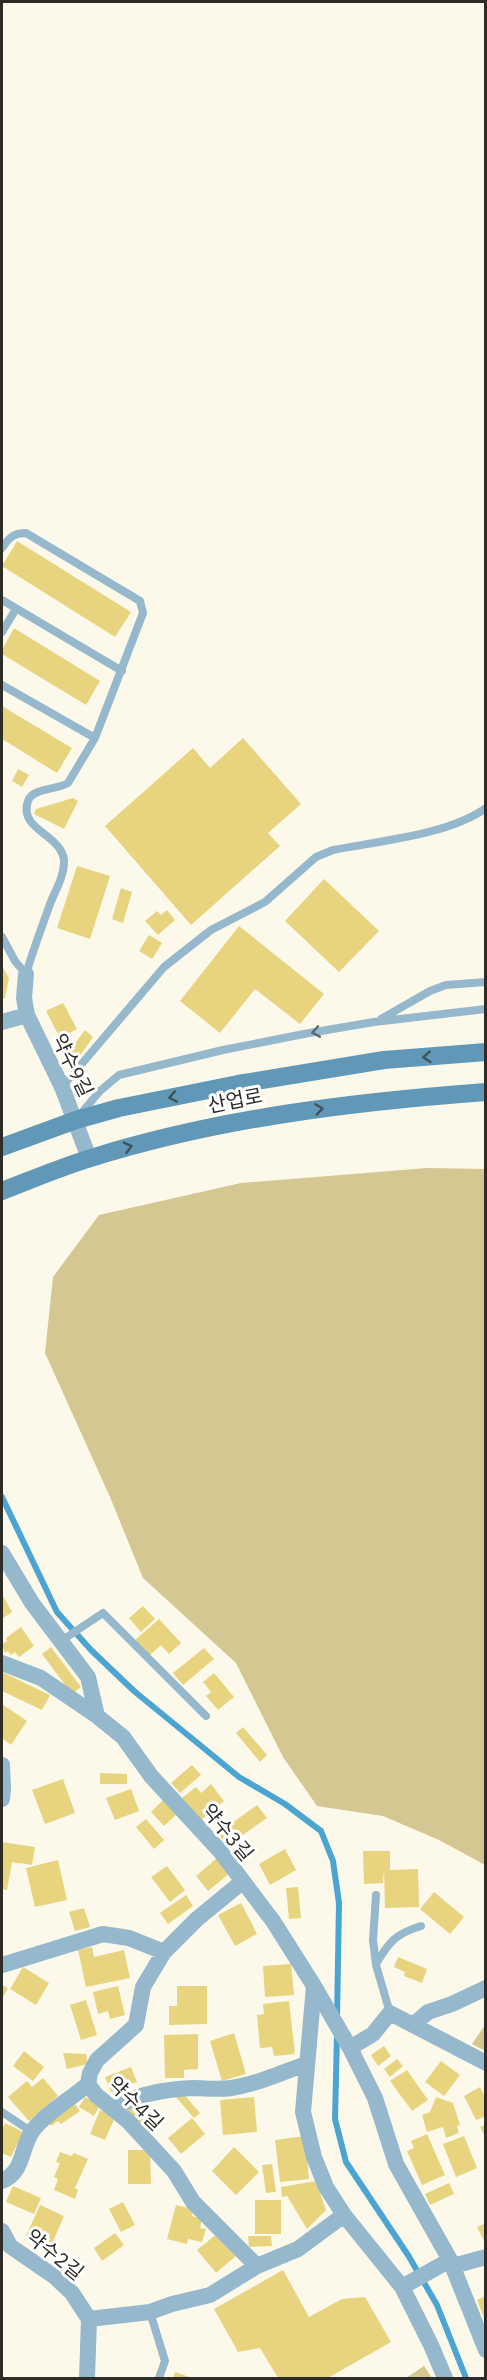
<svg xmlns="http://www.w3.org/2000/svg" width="487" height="2380" font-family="'IBM Plex Sans','Noto Sans KR',sans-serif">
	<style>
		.green { fill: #d4c792 }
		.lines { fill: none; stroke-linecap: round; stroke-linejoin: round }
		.stream { stroke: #4ba4d2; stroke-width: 6 }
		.building { fill: #e8d47e }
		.lane { stroke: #95b8cd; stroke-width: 8 }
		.street { stroke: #95b8cd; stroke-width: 16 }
		.secondary { stroke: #6198b7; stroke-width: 18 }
		.oneway { stroke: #5c6b72 }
		.oneway2 { stroke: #3f5259 }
		.labels { text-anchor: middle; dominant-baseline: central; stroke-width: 6; stroke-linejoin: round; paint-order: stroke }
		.street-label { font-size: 20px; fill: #2d2c27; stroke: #fff }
	</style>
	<rect width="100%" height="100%" fill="#fcf9eb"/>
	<path class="green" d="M427 1168 485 1169V1865L439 1840 383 1816 317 1806 283 1757 236 1663 143 1578 110 1497 45 1353 53 1277 99 1215 241 1183Z
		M485 2025 486 2051H485L472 2044Z
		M424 2366 432 2378H406Z"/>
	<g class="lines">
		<path class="stream" d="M2 1497 57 1612 91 1650 134 1691 239 1777 285 1804 321 1831 333 1861 339 1903 337 2018
			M337 2034 335 2119 346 2162 408 2255 437 2305 466 2378"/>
	</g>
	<path class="building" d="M17 541 131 612 115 637 2 566Z
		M14 628 100 681 86 705 2 654V650Z
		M2 706 72 748 57 773 2 739Z
		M243 738 301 804 268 833 280 846 191 925 105 826 193 748 210 768Z
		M18 769 29 775 22 787 12 781Z
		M73 798 78 801 64 829 34 814 36 809Z
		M77 866 110 876 90 939 57 928Z
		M324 879 379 931 339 972 285 921Z
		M121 888 132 892 123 923 112 919Z
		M167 910 175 920 158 935 145 921 157 911 161 915Z
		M239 926 324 994 300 1024 255 989 220 1033 180 1001Z
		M149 935 162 943 152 959 139 951Z
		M2 966 9 978 5 998H2Z
		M63 1003 77 1029 60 1038 46 1011Z
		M85 1030 93 1037 77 1060 68 1053Z
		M2 1594 12 1612 2 1619Z
		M143 1606 155 1619 141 1632 129 1618Z
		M159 1619 181 1643 169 1654 161 1645 149 1656 135 1640Z
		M21 1627 34 1646 19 1657 15 1652 11 1655 8 1651 5 1653 2 1645 7 1641 6 1638Z
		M51 1647 81 1687 72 1694 42 1654Z
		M204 1648 214 1659 183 1685 173 1673Z
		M2 1672 50 1695 42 1710 2 1691Z
		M214 1673 234 1697 218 1710 206 1696 211 1692 203 1682Z
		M2 1704 27 1721 11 1745 2 1738Z
		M243 1727 267 1755 260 1762 236 1733Z
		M192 1765 201 1775 180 1793 171 1783Z
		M100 1773 127 1774V1784H100Z
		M63 1779 75 1813 45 1824 32 1790Z
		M211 1784 224 1801 200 1821 182 1798 196 1787 201 1793Z
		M131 1789 139 1811 115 1820 106 1798Z
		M164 1799 177 1814 164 1826 151 1812Z
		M257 1805 267 1818 227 1846 218 1833Z
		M146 1819 164 1840 154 1849 136 1827Z
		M2 1842 35 1847 32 1865 12 1862 7 1890 2 1889Z
		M285 1849 296 1870 270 1885 259 1864Z
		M363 1851H390V1870L418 1869 419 1907 385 1908 384 1869 383 1883 364 1884Z
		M217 1858 230 1873 208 1891 196 1876Z
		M58 1860 67 1900 35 1907 26 1868Z
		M167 1866 185 1890 170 1902 151 1877Z
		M298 1887 301 1918 289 1919 286 1888Z
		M434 1892 464 1917 450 1934 420 1909Z
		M186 1895 193 1906 168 1924 160 1913Z
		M241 1903 257 1934 235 1946 218 1915Z
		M84 1908 90 1927 75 1931 69 1912Z
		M92 1947 94 1957 124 1950 130 1978 86 1987 78 1950Z
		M398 1957 427 1969 422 1983 404 1976 405 1972 394 1967Z
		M291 1964 294 1995 265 1997 263 1966Z
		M23 1967 49 1983 36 2005 10 1989Z
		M2 1985 8 1988 2 1999Z
		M118 1986 125 2015 110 2019 108 2011 98 2014 93 1992Z
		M177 1986H207V2024L169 2025V2006H177Z
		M86 2000 97 2035 81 2040 70 2005Z
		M289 2001 295 2054 274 2056 272 2047 260 2048 257 2015 264 2014 263 2004Z
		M234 2033 246 2074 222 2081 210 2041Z
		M198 2034V2069L184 2070V2078H165L164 2035Z
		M384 2046 391 2056 378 2066 371 2055Z
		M24 2051 44 2067 33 2081 13 2066Z
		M63 2053 86 2054 88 2064 67 2069Z
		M397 2059 403 2066 390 2077 384 2069Z
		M441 2061 460 2075 444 2096 425 2082Z
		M131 2067 137 2082 111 2092 105 2077Z
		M407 2070 428 2100 412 2111 390 2081Z
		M43 2078 58 2096 29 2121 8 2097 27 2081 32 2087Z
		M480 2087 486 2099V2116L476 2120 464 2096Z
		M181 2091 200 2113 194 2118 175 2096Z
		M85 2097 100 2105 94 2116 79 2107Z
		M254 2097 257 2132 223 2135 220 2100Z
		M436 2097 453 2103 460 2125 457 2126 459 2133 446 2138 443 2127 427 2132 422 2115 430 2112Z
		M139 2100 160 2123 148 2134 126 2111Z
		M75 2104 80 2111 61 2124 58 2121 51 2126 49 2122Z
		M100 2110 115 2117 105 2140 90 2134Z
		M192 2118 205 2134 181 2154 168 2138Z
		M5 2123 23 2132 11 2157 2 2153V2130Z
		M486 2124V2138L480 2127Z
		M427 2134 445 2175 422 2185 407 2151 414 2148 411 2141Z
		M305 2136 309 2179 280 2182 275 2140Z
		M464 2136 477 2168 456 2177 443 2144Z
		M234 2147 259 2172 236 2195 212 2171Z
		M128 2150H150L151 2184H128Z
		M60 2152 71 2156 74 2153 88 2159 75 2188 78 2190 75 2199 54 2190 58 2179 54 2177 60 2163 56 2162Z
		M272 2164 276 2192 266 2193 262 2165Z
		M316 2181 326 2210 307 2229 287 2196 282 2197 281 2187Z
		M449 2183 454 2194 430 2205 425 2194Z
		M13 2186 41 2198 34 2214 6 2202Z
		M255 2200H281V2234H255Z
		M123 2202 135 2225 121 2232 109 2209Z
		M40 2205 64 2216 51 2246 26 2236Z
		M176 2205 193 2209 192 2216 202 2219 200 2228 206 2229 202 2242 188 2239 187 2244 167 2239Z
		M486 2223V2245L477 2227Z
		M115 2233 124 2245 102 2261 94 2248Z
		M218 2233 237 2255 216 2273 197 2250Z
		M248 2236H271L272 2246 249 2247Z
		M283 2270 309 2317 342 2299 365 2297 391 2342 328 2378H278L260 2348 238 2352 214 2309Z
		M486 2296V2320L485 2321 477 2300Z
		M175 2372 192 2378H173Z"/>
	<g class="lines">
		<path class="lane" d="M2 548C9 538 13 533 26 533L140 601 143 613 95 738 68 783C57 790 32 788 28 801 18 830 61 834 64 860 65 875 55 891 50 904 42 927 33 950 26 974
			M2 600 122 671
			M2 632 16 609
			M2 685 95 738
			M2 937 15 961 26 974
			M381 1019 430 991 446 985 486 982
			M62 1087 164 967 211 930 265 902 316 857 333 850C379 841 448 835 486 808
			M78 1117 100 1091 119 1075 223 1050 309 1033 374 1022 486 1009
			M61 1641 103 1613 206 1716
			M376 1895 373 1940 376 1965 390 2013
			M376 1964C389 1942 395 1934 421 1926
			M2 2112 32 2132
			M150 2312 165 2361 159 2378"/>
		<path class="street" d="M26 974 24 998 27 1015 62 1087 89 1158
			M2 1022 27 1015
			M2 1553 32 1603 88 1677 97 1716 123 1737 151 1776 220 1851 273 1921 314 1986 350 2048 375 2098 396 2164 450 2260 486 2350
			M2 1663 41 1678 97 1716
			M2 1765 3 1789 2 1799
			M242 1882 197 1919 164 1952 143 1987 136 2025 97 2060 90 2073 88 2084 96 2095 128 2121 174 2171 193 2202 257 2266
			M2 1965 103 1934 129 1938 164 1952
			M314 1986 303 2112 314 2157 326 2187 344 2215 402 2287 431 2345 445 2378
			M413 2025 428 2012 452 2004 486 1988
			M350 2048 373 2034 390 2013 486 2063
			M113 2109C136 2094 167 2089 193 2088 205 2088 219 2090 231 2088 257 2084 281 2073 306 2064
			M2 2181C25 2171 20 2148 33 2130 47 2112 71 2099 88 2084
			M2 2231 10 2246 55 2277 72 2293 89 2319 87 2378
			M453 2266 486 2257
			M402 2287 450 2260
			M89 2319 150 2312 172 2304 210 2295 257 2266 298 2249 344 2215"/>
		<path class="secondary" d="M2 1147 76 1120 119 1108 238 1084 384 1060 486 1052
			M2 1191C31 1180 61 1167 91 1158 219 1118 352 1102 486 1092"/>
	</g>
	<defs><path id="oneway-chevron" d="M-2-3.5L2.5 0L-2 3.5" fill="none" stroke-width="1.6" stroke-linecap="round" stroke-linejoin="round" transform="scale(1.5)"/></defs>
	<use class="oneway" href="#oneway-chevron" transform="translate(316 1032) rotate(170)"/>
	<g class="oneway2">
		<use href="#oneway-chevron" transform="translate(427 1057) rotate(176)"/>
		<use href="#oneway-chevron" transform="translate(173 1097) rotate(169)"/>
		<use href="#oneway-chevron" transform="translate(319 1109) rotate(-8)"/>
		<use href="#oneway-chevron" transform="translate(128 1147) rotate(-15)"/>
	</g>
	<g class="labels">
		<g class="street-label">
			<text transform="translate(73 1065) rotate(64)">약수9길</text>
			<text transform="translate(235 1100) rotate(-11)">산업로</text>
			<text transform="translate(228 1832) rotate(50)">약수3길</text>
			<text transform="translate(136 2103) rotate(44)">약수4길</text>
			<text transform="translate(55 2254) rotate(39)">약수2길</text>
		</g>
	</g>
	<rect width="487" height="2380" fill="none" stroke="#2d2c27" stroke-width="6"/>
</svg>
